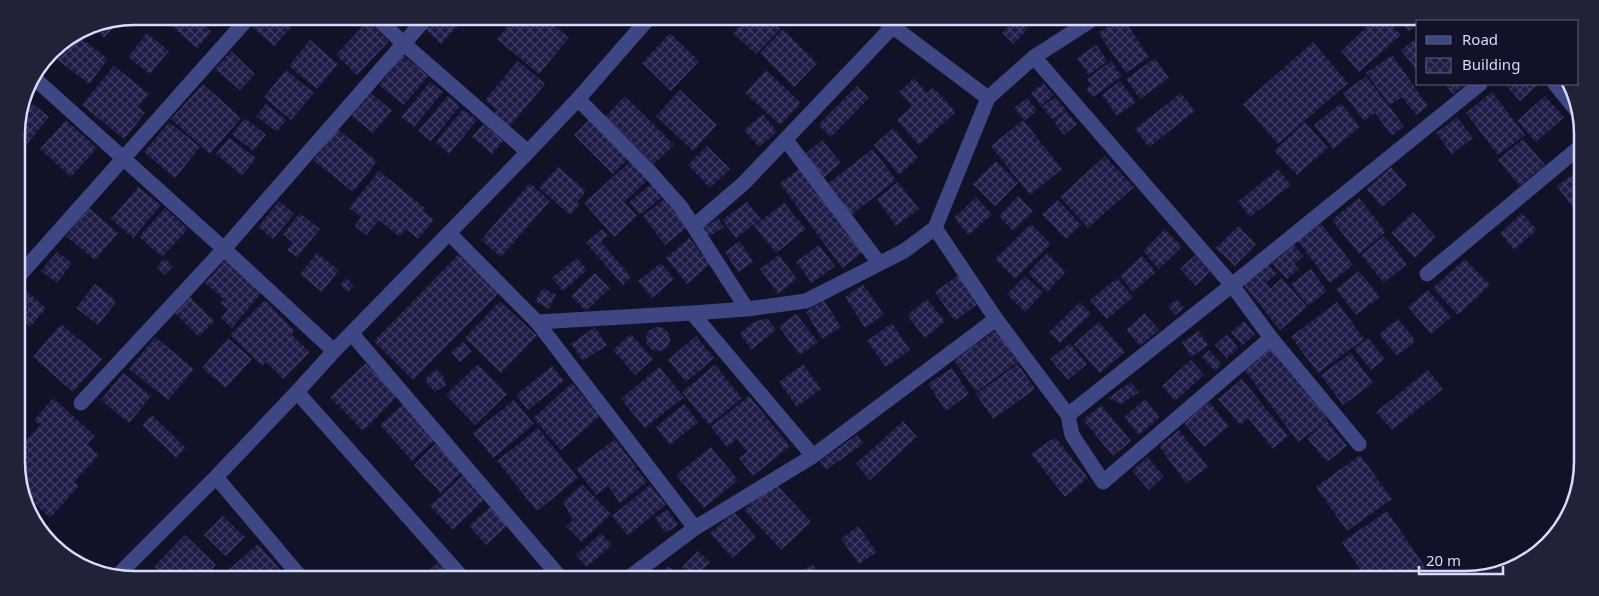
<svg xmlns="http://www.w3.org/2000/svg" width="1599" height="596" font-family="'Noto Sans',sans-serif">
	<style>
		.building { fill: url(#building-cross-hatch) }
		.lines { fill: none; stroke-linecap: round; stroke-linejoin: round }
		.minor { stroke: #3e4684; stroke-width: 15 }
		.rim { fill: none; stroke: #d8dafe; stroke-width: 2.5 }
	</style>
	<defs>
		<pattern id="building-cross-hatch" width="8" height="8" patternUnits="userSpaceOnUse" patternTransform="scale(1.25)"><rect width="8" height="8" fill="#1f1d47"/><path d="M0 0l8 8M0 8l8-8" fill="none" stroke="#3f3d63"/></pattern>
	</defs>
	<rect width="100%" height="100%" fill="#111127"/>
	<path class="building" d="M174 16 216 17 206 27 211 32 197 48 168 23Z
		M261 17H284L293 25 274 46 252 27Z
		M431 18H461L463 20 441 44 423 27Z
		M515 18H545L569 38 539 74 497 39Z
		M121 19 104 38 91 25Z
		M746 19H769L780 29 756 54 733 33Z
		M1014 20H1020L1028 28 1014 44 1002 33Z
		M368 21 389 41 357 75 336 55Z
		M1116 21H1125L1149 57 1126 73 1098 33Z
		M1372 22H1389L1401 35 1359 72 1341 51Z
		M1401 22H1418V23L1409 31Z
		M783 29 817 63 794 87 760 53Z
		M147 33 169 51 150 74 128 57Z
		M670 33 699 61 671 91 642 63Z
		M76 34 108 59 89 84 54 57 70 37Z
		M1418 37V72L1401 50Z
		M310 40 338 64 317 89 289 66Z
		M1313 42 1348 83 1278 144 1243 104Z
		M1096 45 1108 61 1089 75 1077 58Z
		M231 51 255 74 240 90 215 69Z
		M403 55 428 76 404 105 379 85Z
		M1392 55 1428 106 1416 115 1402 97 1390 105 1366 73Z
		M1155 58 1169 78 1140 99 1126 79Z
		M518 61 545 84 509 127 493 114 497 110 485 100Z
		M1111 61 1122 76 1093 97 1086 89 1091 85 1087 79Z
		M114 66 149 94 138 107 145 113 124 139 82 105Z
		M286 70 314 93 291 120 264 97Z
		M766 70 801 103 780 125 745 93Z
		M1366 76 1404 126 1392 136 1375 113 1364 121 1343 93Z
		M914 78 927 93 933 87 956 112 919 145 897 120 912 106 899 92Z
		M1120 81 1136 102 1117 116 1102 95Z
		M430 82 443 92 414 127 401 117Z
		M1043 83 1054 95 1041 106 1031 93Z
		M203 84 241 118 210 154 171 119Z
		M1445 84H1466L1453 94Z
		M1505 84H1539L1520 101Z
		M857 86 869 98 831 137 818 125Z
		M368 90 392 111 373 133 348 113Z
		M680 90 717 125 693 151 656 116Z
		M1492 92 1525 135 1498 155 1466 113Z
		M1181 93 1195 111 1149 147 1135 129Z
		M448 96 460 106 431 141 418 131Z
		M625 96 674 145 654 164 606 116Z
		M1545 96 1564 117 1536 142 1517 121Z
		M24 97 49 117 27 144 17 136V126Z
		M1055 97 1066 110 1053 120 1042 107Z
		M1027 98 1037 110 1025 121 1014 108Z
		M1341 103 1360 127 1333 149 1314 125Z
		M266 104 286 120 277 132 256 116Z
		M463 109 477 120 449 154 436 142Z
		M1066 111 1077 124 1064 135 1054 122Z
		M763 114 777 132 759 147 744 130Z
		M1457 117 1473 138 1452 154 1436 133Z
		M245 118 266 135 253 151 232 134Z
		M590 119 629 158 613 174 574 135Z
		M66 120 97 148 71 177 40 149Z
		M1023 120 1062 169 1030 195 991 146Z
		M169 122 200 147 175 178 144 152Z
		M1305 122 1328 148 1297 175 1274 151Z
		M483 124 503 141 492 154 472 137Z
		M893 128 918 158 899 175 874 145Z
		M337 129 377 161 353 192 313 160Z
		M229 138 256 158 242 176 216 154Z
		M1523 139 1545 165 1520 186 1498 160Z
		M822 140 841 163 822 179 803 156Z
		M17 141 27 150 17 162Z
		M707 146 730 169 710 188 688 165Z
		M873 149 896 180 850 216 826 185Z
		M1105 156 1134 187 1088 228 1060 197Z
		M632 160 649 179 624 202 637 216 614 237 584 203Z
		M996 161 1018 183 995 206 973 184Z
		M558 167 586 191 577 202 580 204 570 215 539 188Z
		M802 167 864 251 842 268 780 183Z
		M1391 167 1407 185 1382 207 1366 189Z
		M1581 168 1580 217 1557 186Z
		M1278 169 1291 185 1250 217 1238 202Z
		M379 171 425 208 423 211 434 220 418 239 406 229 400 237 379 220 366 235 355 226 361 217 349 208Z
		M898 182 919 209 896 226 877 199Z
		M530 183 550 201 501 257 481 240Z
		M651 184 662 197 640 215 629 202Z
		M138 187 161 205 133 238 111 219Z
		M1018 196 1033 211 1013 231 999 216Z
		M667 197 690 225 665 245 643 216Z
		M976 197 992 214 969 235 954 218Z
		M1359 198 1386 232 1359 254 1332 220Z
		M1058 200 1081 225 1066 239 1042 214Z
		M279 201 294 214 273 239 258 227Z
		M747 202 761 219 736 238 722 220Z
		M784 203 806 229 776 253 754 226Z
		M89 208 118 233 95 260 66 236Z
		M165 208 188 229 162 257 139 237Z
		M1413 212 1436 237 1415 258 1391 233Z
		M300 213 320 229 297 257 287 250 293 243 283 234Z
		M1522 213 1537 230 1514 250 1500 233Z
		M718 218 724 227 708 237 703 228Z
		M1320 222 1353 265 1330 283 1297 240Z
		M1031 224 1051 244 1015 279 995 259Z
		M1238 226 1256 244 1235 266 1216 248Z
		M602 229 608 235 601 242 631 277 623 285 586 243Z
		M1165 229 1182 247 1159 269 1143 251Z
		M1384 236 1407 264 1384 283 1361 255Z
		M689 238 710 264 687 284 666 258Z
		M740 241 753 262 738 272 725 252Z
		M819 245 835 266 812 283 796 262Z
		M1294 245 1304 256 1294 264 1299 269 1287 279 1272 263Z
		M57 252 72 263 57 283 41 271Z
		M317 253 339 270 322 292 300 274Z
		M1047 253 1066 272 1047 292 1028 273Z
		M459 254 499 293 413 380 374 341Z
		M779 255 797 279 778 294 760 269Z
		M1195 255 1210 272 1196 286 1180 269Z
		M1142 256 1156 272 1133 292 1120 276Z
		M164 258 173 266 165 275 157 267Z
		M577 258 587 270 563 291 552 278Z
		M1465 259 1490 285 1458 315 1433 288Z
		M225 260 262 292 232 328 221 318 228 309 220 303 224 299 205 283Z
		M661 263 674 279 652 298 638 281Z
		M1267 264 1277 273 1266 283 1271 288 1282 278 1307 307 1280 330 1243 284Z
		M1311 269 1327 291 1308 306 1291 284Z
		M1359 271 1380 297 1356 315 1336 289Z
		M595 273 610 288 586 311 571 296Z
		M960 274 980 302 955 321 935 292Z
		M1025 276 1043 293 1025 312 1007 294Z
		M346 278 354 285 348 292 340 285Z
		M1117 278 1133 297 1107 319 1090 300Z
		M95 284 117 301 98 325 76 308Z
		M863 284 884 315 865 328 845 297Z
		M543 288 556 295 549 309 535 301Z
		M25 290 46 308 30 327 18 317 17 299Z
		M1428 290 1451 317 1431 334 1408 307Z
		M188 295 214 321 199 337 173 311Z
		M927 299 945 321 925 338 907 315Z
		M1177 299 1184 308 1175 315 1168 306Z
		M265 300 294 330 292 335 310 352 283 379 266 362 262 366 230 335Z
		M824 300 841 327 822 339 806 312Z
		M500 301 537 336 501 373 465 338Z
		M1080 302 1091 314 1060 343 1049 332Z
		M1337 302 1364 339 1318 373 1291 337Z
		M1144 313 1159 330 1140 346 1126 330Z
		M796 314 818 342 800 355 779 327Z
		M767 318 776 330 751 350 740 333 754 322Z
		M1398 319 1416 341 1397 356 1379 334Z
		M1244 321 1255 334 1243 345 1231 332Z
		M1099 322 1125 352 1100 373 1074 344Z
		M892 323 910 350 886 367 867 341Z
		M61 324 102 359 73 392 33 357Z
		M595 327 607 345 583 361 571 344Z
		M646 339a12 12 0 1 1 24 0a12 12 0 1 1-24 0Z
		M996 330 1018 362 976 392 954 360Z
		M1199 331 1208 345 1191 357 1182 342Z
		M631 334 653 359 635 375 613 350Z
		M1227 334 1238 348 1227 358 1215 345Z
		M696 336 714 358 686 382 668 360Z
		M155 337 194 369 168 400 129 369Z
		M228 338 252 359 226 388 202 368Z
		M1368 338 1385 359 1371 370 1354 349Z
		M463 342 472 352 460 362 451 352Z
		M1070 343 1087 364 1068 380 1050 359Z
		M1274 346 1328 420 1298 442 1244 369Z
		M1209 350 1222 364 1215 371 1202 357Z
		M1351 353 1373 383 1343 405 1321 375Z
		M1191 360 1204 375 1175 401 1162 386Z
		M366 363 398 396 363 431 330 397Z
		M478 364 507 394 475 425 446 395Z
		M803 364 821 389 797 407 779 382Z
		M1018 364 1035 389 993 419 976 394Z
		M715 365 742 398 709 425 682 392Z
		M552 366 564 381 528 410 516 395Z
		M659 367 684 397 645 428 621 399Z
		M952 368 969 394 946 411 928 384Z
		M436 369 443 376 446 385 435 392 424 380Z
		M1428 370 1443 389 1392 430 1376 412Z
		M123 373 151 396 129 423 101 400Z
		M1242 379 1288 436 1273 449 1248 418 1240 425 1218 399Z
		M1131 382 1139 392 1121 404 1108 398Z
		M572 383 600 416 561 450 533 418Z
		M749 396 790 446 753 476 739 458 747 452 737 439 727 447 711 427Z
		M53 398 95 436 87 444 99 455 74 482 79 486 50 518 22 492 18 485V449L40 425 34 420Z
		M1145 399 1160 417 1139 435 1124 417Z
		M514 400 534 424 493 458 473 433Z
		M1209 402 1229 426 1204 447 1184 423Z
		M403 404 436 439 412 461 380 425Z
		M684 404 698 422 670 445 656 427Z
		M1101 405 1131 441 1113 456 1083 420Z
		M152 415 186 448 176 458 142 425Z
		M903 421 917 437 870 480 856 464Z
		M1327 421 1347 446 1327 462 1307 438Z
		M538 428 578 478 537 511 497 461Z
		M1179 430 1208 467 1186 483 1159 446Z
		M857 435 863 444 826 470 820 461Z
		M1055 437 1088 478 1065 497 1031 454Z
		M615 439 647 482 620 503 608 486 596 495 576 469Z
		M435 444 462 472 441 493 414 465Z
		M711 447 738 480 704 508 676 475Z
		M1360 455 1392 499 1347 531 1316 487Z
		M1147 457 1164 476 1149 490 1132 471Z
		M463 475 485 499 453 530 430 506Z
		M774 482 811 522 781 550 744 510Z
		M582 484 611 514 582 542 566 526 573 520 563 502Z
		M650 485 666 504 628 536 612 516Z
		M491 506 508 525 486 545 469 526Z
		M667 509 678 525 665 533 655 518Z
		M1387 511 1426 568 1410 579H1366L1342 542Z
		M734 512 756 537 732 558 710 533Z
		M223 516 245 537 226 556 204 535Z
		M858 526 877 552 859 564 841 539Z
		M601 533 612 545 587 567 576 555Z
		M185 535 216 565 208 574H162L154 567Z
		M258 544 284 574H224Z
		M698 551 710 562 697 576H692L682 567Z
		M440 561 452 575H424Z
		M812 564 822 577H795Z
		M669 566 678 576H656Z"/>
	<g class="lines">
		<path class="minor" d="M376 17 404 44 528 152
			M884 20 988 98
			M1034 57 1232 285 1271 338 1359 444
			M33 77 224 249 334 351
			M1555 84 1581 116
			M578 99 648 170 681 207 747 309
			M786 140 879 263
			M694 226 744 183 899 20
			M935 228 996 319 1068 415 1072 435 1103 482 1271 338
			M450 234 537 322 692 313 747 309 806 301 904 251 935 228 988 98 1034 57 1090 21
			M1427 274 1581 146
			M17 278 249 17
			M692 313 813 456
			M537 322 695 528
			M352 334 559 576
			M297 392 460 575
			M81 403 224 249 426 18
			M1068 415 1232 285 1480 84
			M216 477 298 574
			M119 574 216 477 297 392 334 351 528 152 578 99 648 19
			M631 576 695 528 813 456 996 319"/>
	</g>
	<path d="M0 0H1599V596H0ZM134 25H1465A109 109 0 0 1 1574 134V462A109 109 0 0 1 1465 571H134A109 109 0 0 1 25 462V134A109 109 0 0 1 134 25Z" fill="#212138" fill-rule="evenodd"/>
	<path class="rim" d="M134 25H1465A109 109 0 0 1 1574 134V462A109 109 0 0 1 1465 571H134A109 109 0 0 1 25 462V134A109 109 0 0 1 134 25Z"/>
	<rect x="1416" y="20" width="162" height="65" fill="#111127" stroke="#61617d"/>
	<rect x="1426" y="36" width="25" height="8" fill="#3e4684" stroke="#61617d"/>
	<text x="1462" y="45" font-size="15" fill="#d8dafe">Road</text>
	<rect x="1426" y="58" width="25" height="15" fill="url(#building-cross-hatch)" stroke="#61617d"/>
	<text x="1462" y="70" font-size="15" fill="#d8dafe">Building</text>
	<path d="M1419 566v8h84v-8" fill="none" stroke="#d8dafe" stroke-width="2.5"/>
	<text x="1426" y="566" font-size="15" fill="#d8dafe" stroke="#111127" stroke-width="4" paint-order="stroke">20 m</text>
</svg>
